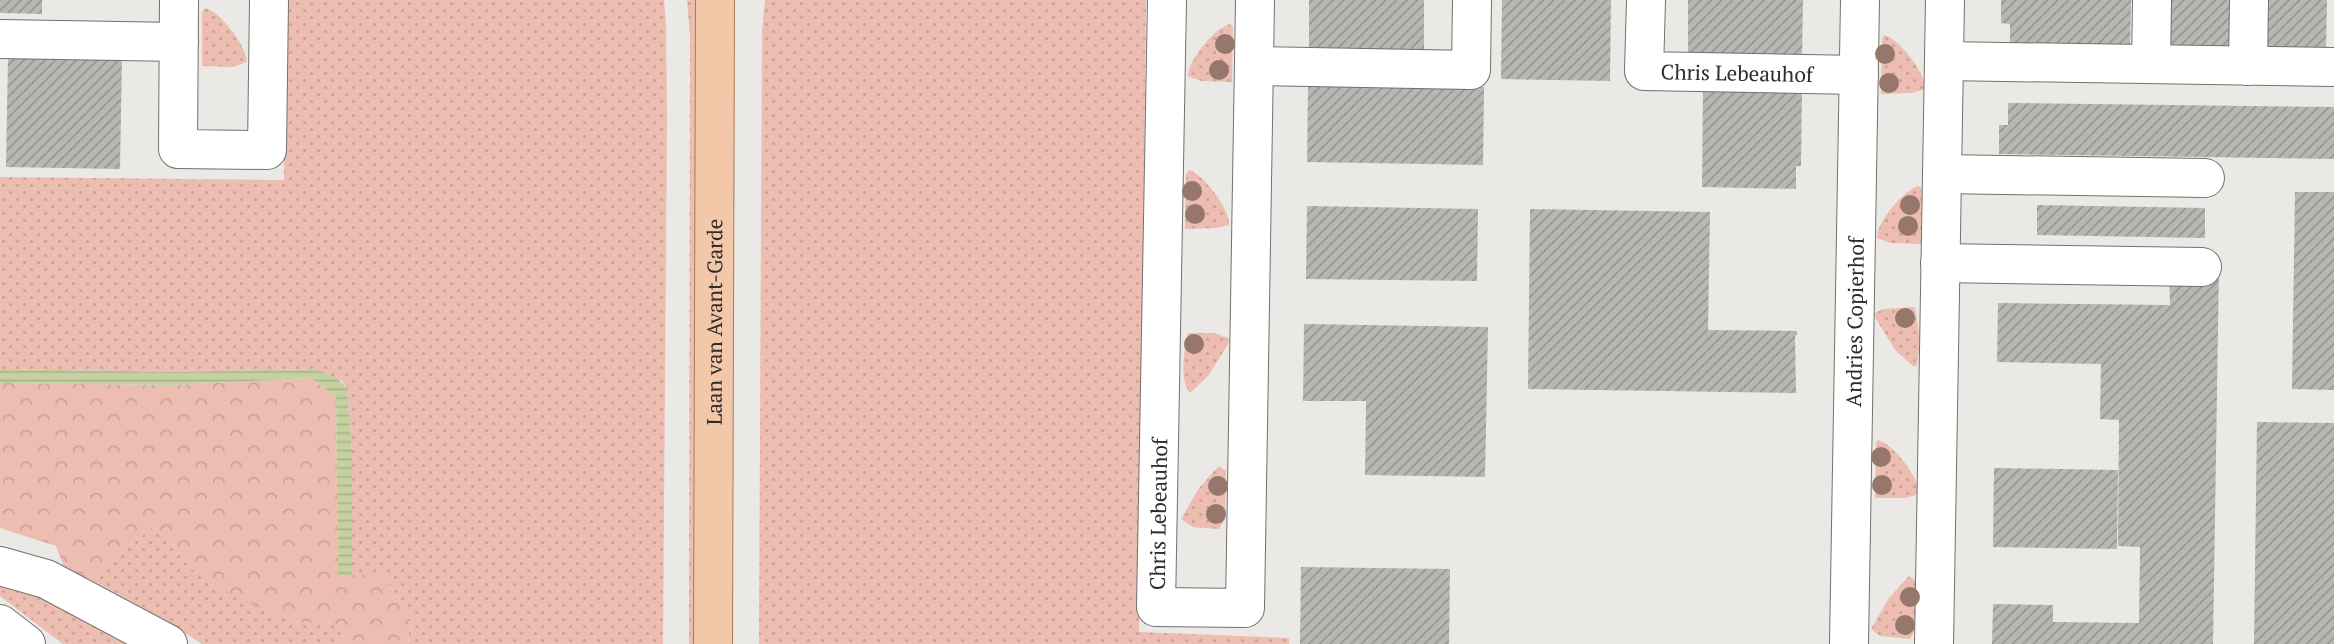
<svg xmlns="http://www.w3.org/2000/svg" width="2334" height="644" font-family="'PT Serif',serif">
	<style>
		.grass { fill: url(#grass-dots) }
		.forest { fill: url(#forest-crowns) }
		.water { fill: url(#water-rules) }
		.building { fill: url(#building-hatch) }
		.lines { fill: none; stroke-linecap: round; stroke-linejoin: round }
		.minor-casing { stroke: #73716e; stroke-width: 40 }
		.major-casing { stroke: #a77a58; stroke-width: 40 }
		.minor { stroke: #fff; stroke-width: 38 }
		.major { stroke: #f2c8a9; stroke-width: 38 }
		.tree { fill: #97766b }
		.labels { text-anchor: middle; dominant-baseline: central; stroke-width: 7; stroke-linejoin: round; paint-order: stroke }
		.street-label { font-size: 21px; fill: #2d2d2c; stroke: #fff }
	</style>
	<defs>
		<pattern id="grass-dots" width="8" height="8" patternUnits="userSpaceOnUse" patternTransform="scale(1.75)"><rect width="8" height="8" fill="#ecbdb0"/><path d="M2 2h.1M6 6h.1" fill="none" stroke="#cba398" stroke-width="1.8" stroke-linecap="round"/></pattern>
		<pattern id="forest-crowns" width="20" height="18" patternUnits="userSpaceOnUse" patternTransform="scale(1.75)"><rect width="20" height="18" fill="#ecbdb0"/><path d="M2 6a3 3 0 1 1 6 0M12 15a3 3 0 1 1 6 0" fill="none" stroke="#cba398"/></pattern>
		<pattern id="water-rules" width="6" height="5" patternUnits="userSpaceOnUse" patternTransform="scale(1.75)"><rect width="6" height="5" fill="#c6d1a2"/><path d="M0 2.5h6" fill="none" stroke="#aab48c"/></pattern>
		<pattern id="building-hatch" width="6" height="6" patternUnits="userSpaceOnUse" patternTransform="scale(1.75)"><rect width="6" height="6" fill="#b7b7b3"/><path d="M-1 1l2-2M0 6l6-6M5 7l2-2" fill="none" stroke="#959592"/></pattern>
	</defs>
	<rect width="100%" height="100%" fill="#ebe9e6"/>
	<path class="grass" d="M285 0H664L666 25 667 120 663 644H408L411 614 381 575H352V449L347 389 342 381 313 369 175 372 0 369V177L284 180Z
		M687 0H696L695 644H689L690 35Z
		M765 0H1146L1139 632 1289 638V644H759L762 30Z
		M205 8C220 11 247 47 247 62L232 67 202 66V12Z
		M1231 24 1233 27 1232 82 1201 81 1188 76C1188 61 1215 26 1231 24Z
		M1884 35C1899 38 1927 75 1925 89L1911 93 1881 94 1882 39Z
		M1189 170C1203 174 1231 210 1229 225L1215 228 1185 229 1186 174Z
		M1919 186 1922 189 1921 244 1890 243 1877 238C1876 223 1905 188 1919 186Z
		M1915 307 1920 339 1917 365 1914 367 1895 350 1873 314 1883 309Z
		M1188 333H1214L1231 339 1209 375 1190 393C1179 380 1184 349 1188 333Z
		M1878 440C1892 443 1921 479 1919 494L1905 498H1875L1876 443Z
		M1219 466 1226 471 1225 519 1219 529 1193 527 1181 519 1199 488Z
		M154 526 195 572 290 621 336 624 347 644H202L166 620 90 579Z
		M1909 576 1916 581V629L1910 639 1880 636 1871 629 1889 598Z
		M0 581 56 602 134 644H63L0 596Z"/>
	<path class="forest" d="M311 378 336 397 338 575H381L411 614 408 644H347L336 624 290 621 235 597 195 572 154 526 90 579 65 570 56 546 0 528V383L175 385Z"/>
	<path class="water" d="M0 369 175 372 313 369C328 373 338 376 347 389L352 449V575H338L336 397 311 378 175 385 0 383Z"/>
	<path class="building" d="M0 0H42V14L0 13Z
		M1309 0H1424V54L1309 52Z
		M1502 0H1611L1610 81 1501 79Z
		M1688 0H1803L1802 59 1688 57Z
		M2001 0H2131L2130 49 2010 47V24L2001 23Z
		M2170 0H2229V50L2169 49Z
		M2267 0H2327L2326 52 2267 51Z
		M8 56 122 58 120 169 6 167Z
		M1308 85 1484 87 1483 165 1307 162Z
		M1703 89 1802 90 1801 166H1796V189L1702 187Z
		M2008 103 2334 107V159L1999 154V125H2008Z
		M2295 192H2334V390L2292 389Z
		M2037 205 2205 208V238L2037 235Z
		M1307 206 1478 209 1477 281 1306 279Z
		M1530 209 1710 212 1708 330 1797 331V335H1795L1796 393 1528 389Z
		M2219 267 2213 644H1992L1993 604 2053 605V622L2139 623 2140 547 2118 546 2119 420 2100 419 2101 364 1997 362 1998 303 2170 305 2169 274Z
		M1304 324 1488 327 1485 477 1365 475 1366 401H1303Z
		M2257 422 2334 423V644H2254Z
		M1994 468 2118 470 2117 549 1993 547Z
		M1301 567 1450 569 1449 644H1300Z"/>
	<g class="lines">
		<g class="minor-casing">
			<g id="minor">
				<path d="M179 0 178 149 267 150 269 0"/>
				<path d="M1167 0 1156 607 1245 608 1255 0"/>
				<path id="s1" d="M1646 0 1644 71 1859 75"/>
				<path d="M0 39 179 42"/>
				<path d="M1944 61 2334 67"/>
				<path d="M2151 64 2152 0"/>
				<path d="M1254 66 1471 70 1472 0"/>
				<path d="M2248 66 2249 0"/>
				<path d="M1942 174 2205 178"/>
				<path d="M1940 263 2202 267"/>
				<path d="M0 566 46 579 168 644"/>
				<path d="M0 624 26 644"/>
				<path id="s2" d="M1849 644 1860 0"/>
				<path d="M1934 644 1945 0"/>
			</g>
		</g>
		<g class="major-casing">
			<g id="major">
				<path id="s3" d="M713 644 715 0"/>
			</g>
		</g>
		<use href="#minor" class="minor"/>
		<use href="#major" class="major"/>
	</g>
	<g class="tree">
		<circle cx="1225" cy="44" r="10"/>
		<circle cx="1885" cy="54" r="10"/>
		<circle cx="1219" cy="70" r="10"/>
		<circle cx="1889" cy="83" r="10"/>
		<circle cx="1192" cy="191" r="10"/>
		<circle cx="1910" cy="205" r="10"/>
		<circle cx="1195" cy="214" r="10"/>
		<circle cx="1908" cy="226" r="10"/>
		<circle cx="1905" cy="318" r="10"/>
		<circle cx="1194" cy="344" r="10"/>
		<circle cx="1881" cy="457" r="10"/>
		<circle cx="1882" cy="485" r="10"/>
		<circle cx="1218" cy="486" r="10"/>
		<circle cx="1216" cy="514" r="10"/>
		<circle cx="1910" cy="597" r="10"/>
		<circle cx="1905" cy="625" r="10"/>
	</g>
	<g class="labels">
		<g class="street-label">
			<text stroke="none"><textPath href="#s1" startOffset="164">Chris Lebeauhof</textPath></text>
			<text stroke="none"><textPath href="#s3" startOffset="322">Laan van Avant-Garde</textPath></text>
			<text stroke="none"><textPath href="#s2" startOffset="322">Andries Copierhof</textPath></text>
			<text transform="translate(1158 514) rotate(-89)">Chris Lebeauhof</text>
		</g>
	</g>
</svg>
